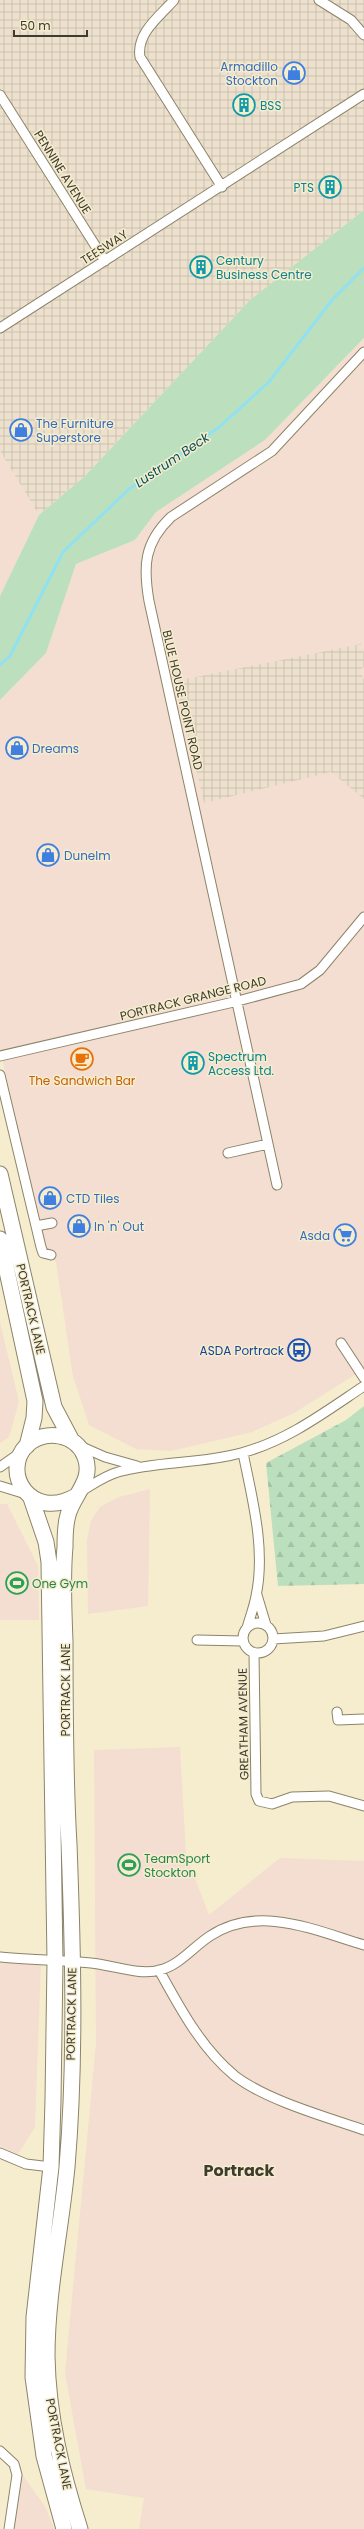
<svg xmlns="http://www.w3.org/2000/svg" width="364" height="2529" font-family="Poppins,sans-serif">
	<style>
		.commercial { fill: #f4ddd1 }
		.industrial { fill: url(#industrial-grid) }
		.grass { fill: #bce0be }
		.forest { fill: url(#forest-firs) }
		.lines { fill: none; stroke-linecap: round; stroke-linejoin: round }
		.stream { stroke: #91e1f1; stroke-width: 3 }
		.minor-casing { stroke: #8c8469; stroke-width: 11 }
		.primary-casing { stroke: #8c8469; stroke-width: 17 }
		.minor { stroke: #fff; stroke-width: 9 }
		.primary { stroke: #fff; stroke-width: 15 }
		.labels { text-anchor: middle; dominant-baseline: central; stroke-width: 3; stroke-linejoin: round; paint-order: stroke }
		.shop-label { font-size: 12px; fill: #366cbe; stroke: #f5edce; text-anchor: start }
		.culture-label { font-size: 12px; fill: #0d838f; stroke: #f5edce; text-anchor: start }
		.street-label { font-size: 12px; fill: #3e3b2f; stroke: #f5edce }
		.food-label { font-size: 12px; fill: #c56008; stroke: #f5edce }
		.transit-label { font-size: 12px; fill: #164399; stroke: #f5edce; text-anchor: end }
		.leisure-label { font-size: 12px; fill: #27864d; stroke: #f5edce; text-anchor: start }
		.water-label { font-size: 13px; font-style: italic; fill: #06505b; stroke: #f5edce }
		.district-label { font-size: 16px; font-weight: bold; fill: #3e3b2f; stroke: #f5edce }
	</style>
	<defs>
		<pattern id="industrial-grid" width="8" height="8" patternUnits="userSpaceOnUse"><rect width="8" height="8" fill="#ede1cd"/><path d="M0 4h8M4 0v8" fill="none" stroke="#ccc2b0"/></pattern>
		<pattern id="forest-firs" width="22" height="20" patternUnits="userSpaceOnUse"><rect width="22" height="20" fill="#bce0be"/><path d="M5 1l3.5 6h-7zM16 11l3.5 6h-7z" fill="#a3c1a4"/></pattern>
	</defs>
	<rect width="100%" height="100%" fill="#f5edce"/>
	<path class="commercial" d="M364 338V1369L294 1413 252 1432 171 1451 136 1449 89 1425 73 1376 56 1262 45 1253 0 1049V700L46 653 76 564 135 540 156 512 265 440Z
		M0 451 39 515 0 596Z
		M0 1322 19 1402 9 1437 0 1443Z
		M150 1489 148 1606 88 1614 87 1540 91 1521 100 1507 119 1497Z
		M0 1504H7L38 1566 39 1620H0Z
		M180 1747 186 1855 209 1915 280 1858 364 1861V2529H139L144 2498 86 2489 65 2373 96 2044 94 1750Z
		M0 1961 41 1963 35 2127 18 2154 0 2146Z
		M15 2464 46 2508 54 2529H8Z"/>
	<path class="industrial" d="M0 0H364V210L250 300 85 476 39 515 0 451Z
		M361 644 364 653V667L359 670 364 679V799L331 772 204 803 176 681Z"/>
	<path class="grass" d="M364 210V338L265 440 156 512 135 540 76 564 46 653 0 700V596L39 515 85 476 250 300Z"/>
	<path class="forest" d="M364 1406V1584L278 1586 266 1463 346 1420Z"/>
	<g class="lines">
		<path class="stream" d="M0 665 10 656 63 552 129 489 218 428 268 383 333 299 364 268"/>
		<g class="minor-casing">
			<path id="minor" d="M174 0C160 16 136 33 140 57L222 187
				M319 0 351 20 364 35
				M0 95 105 261
				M0 328 364 94
				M0 1056 238 1001 301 984 320 970 364 917
				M0 1075 41 1247 43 1253 51 1255
				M228 1153 268 1144
				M277 1185 149 601C143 566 144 543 171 517L272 451 364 352
				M36 1226 52 1223
				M341 1343 364 1378
				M80 1446 105 1457 137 1466
				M243 1453C252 1498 266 1549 256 1596 254 1607 250 1617 247 1628
				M0 1467 20 1453
				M0 1486 26 1494
				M80 1492C92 1485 104 1476 118 1472 156 1461 201 1464 241 1453 287 1441 325 1412 364 1386
				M257 1595 266 1625
				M243 1638a15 15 0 1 1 30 0a15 15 0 1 1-30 0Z
				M273 1639 324 1636 364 1626
				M197 1640 243 1641
				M254 1653 256 1794 259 1801 272 1804 292 1797 329 1796 364 1806
				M337 1712 338 1720 364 1719
				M0 1957C30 1960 61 1960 91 1963 112 1965 139 1976 160 1970 180 1965 193 1947 210 1936 258 1904 314 1930 364 1945
				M159 1970C180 2008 201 2048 235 2076 266 2100 326 2117 364 2130
				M0 2153 26 2164 51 2167
				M0 2451 14 2464 17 2475 9 2529"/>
		</g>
		<g class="primary-casing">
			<path id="primary" d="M0 1174 54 1407 72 1441
				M0 1239 35 1401 34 1418 27 1446
				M76 1496C31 1522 0 1472 27 1445 45 1429 76 1433 85 1457 94 1480 73 1495 68 1515 65 1525 65 1536 65 1547 62 1578 64 1610 65 1642 65 1709 65 1777 69 1844 73 1951 76 2060 67 2167 61 2230 47 2293 47 2356 48 2416 62 2473 80 2529
				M31 1498 46 1542 49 1562 55 1961 53 2100 51 2167 34 2317 33 2377 44 2456 64 2529"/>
		</g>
		<use href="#minor" class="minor"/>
		<use href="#primary" class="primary"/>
	</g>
	<defs>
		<g id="shop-ring" transform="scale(1.15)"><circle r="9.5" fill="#f5edce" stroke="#3f7fe0" stroke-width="1.5"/><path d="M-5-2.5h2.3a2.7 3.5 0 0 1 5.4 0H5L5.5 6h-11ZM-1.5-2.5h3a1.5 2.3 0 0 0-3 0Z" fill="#3f7fe0"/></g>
		<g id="building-ring" transform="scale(1.15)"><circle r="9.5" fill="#f5edce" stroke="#0f9aa8" stroke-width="1.5"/><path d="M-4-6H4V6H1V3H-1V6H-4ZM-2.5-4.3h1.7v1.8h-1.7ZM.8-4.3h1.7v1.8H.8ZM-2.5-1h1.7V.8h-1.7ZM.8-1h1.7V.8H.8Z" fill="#0f9aa8"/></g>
		<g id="cafe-ring" transform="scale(1.15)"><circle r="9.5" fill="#f5edce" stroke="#e8710a" stroke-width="1.5"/><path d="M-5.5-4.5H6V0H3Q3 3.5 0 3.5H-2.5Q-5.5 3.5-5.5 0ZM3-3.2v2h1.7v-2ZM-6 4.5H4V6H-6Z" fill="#e8710a"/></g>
		<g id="supermarket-ring" transform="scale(1.15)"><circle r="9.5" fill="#f5edce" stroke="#3f7fe0" stroke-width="1.5"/><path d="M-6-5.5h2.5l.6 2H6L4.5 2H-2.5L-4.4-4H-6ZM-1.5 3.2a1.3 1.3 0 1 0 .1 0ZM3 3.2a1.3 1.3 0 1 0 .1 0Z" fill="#3f7fe0"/></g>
		<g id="bus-ring" transform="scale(1.15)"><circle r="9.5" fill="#f5edce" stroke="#1a4fb4" stroke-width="1.5"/><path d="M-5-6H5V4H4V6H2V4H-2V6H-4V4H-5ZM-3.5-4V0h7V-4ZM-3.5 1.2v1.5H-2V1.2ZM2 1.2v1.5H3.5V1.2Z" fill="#1a4fb4"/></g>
		<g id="stadium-ring" transform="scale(1.15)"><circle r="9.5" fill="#f5edce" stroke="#2e9e5b" stroke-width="1.5"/><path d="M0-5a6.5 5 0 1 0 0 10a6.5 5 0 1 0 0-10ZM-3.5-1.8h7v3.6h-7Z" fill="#2e9e5b"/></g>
	</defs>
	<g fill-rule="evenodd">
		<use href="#shop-ring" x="294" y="73"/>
		<use href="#building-ring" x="244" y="105"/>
		<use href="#building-ring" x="330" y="187"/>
		<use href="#building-ring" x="201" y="267"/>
		<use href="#shop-ring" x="21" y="430"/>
		<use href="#shop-ring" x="17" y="748"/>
		<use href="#shop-ring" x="48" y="855"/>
		<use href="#cafe-ring" x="82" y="1059"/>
		<use href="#building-ring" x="193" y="1063"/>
		<use href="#shop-ring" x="50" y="1198"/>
		<use href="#shop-ring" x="79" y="1226"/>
		<use href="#supermarket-ring" x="345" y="1235"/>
		<use href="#bus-ring" x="299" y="1350"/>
		<use href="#stadium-ring" x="17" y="1583"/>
		<use href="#stadium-ring" x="129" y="1865"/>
	</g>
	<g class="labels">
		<g class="shop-label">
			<text x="278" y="66" text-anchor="end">Armadillo<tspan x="278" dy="14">Stockton</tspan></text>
			<text x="36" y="423">The Furniture<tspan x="36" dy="14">Superstore</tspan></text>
			<text x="32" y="748">Dreams</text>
			<text x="64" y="855">Dunelm</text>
			<text x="66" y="1198">CTD Tiles</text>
			<text x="94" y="1226">In 'n' Out</text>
			<text x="330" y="1235" text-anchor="end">Asda</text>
		</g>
		<g class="culture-label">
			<text x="260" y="105">BSS</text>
			<text x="314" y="187" text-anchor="end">PTS</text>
			<text x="216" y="260">Century<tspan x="216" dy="14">Business Centre</tspan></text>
			<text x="208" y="1056">Spectrum<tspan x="208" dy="14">Access Ltd.</tspan></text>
		</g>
		<g class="street-label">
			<text transform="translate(63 172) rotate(58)">PENNINE AVENUE</text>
			<text transform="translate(104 247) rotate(-33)">TEESWAY</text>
			<text transform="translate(183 700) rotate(77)">BLUE HOUSE POINT ROAD</text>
			<text transform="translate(193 998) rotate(-14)">PORTRACK GRANGE ROAD</text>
			<text transform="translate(31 1309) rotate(77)">PORTRACK LANE</text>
			<text transform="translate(65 1690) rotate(-90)">PORTRACK LANE</text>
			<text transform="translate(243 1724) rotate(-91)">GREATHAM AVENUE</text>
			<text transform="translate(71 2014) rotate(-89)">PORTRACK LANE</text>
			<text transform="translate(59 2444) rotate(79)">PORTRACK LANE</text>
		</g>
		<g class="food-label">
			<text x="82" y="1080">The Sandwich Bar</text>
		</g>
		<g class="transit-label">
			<text x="284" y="1350">ASDA Portrack</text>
		</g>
		<g class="leisure-label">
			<text x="32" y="1583">One Gym</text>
			<text x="144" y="1858">TeamSport<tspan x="144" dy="14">Stockton</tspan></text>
		</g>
		<g class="water-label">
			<text transform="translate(172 460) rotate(-34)">Lustrum Beck</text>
		</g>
		<g class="district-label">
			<text x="239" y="2170">Portrack</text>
		</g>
	</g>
	<path d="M14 30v6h73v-6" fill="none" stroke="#3e3b2f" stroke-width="2"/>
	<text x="20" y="30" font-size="12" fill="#3e3b2f" stroke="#f5edce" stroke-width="3" paint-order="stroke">50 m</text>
</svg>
